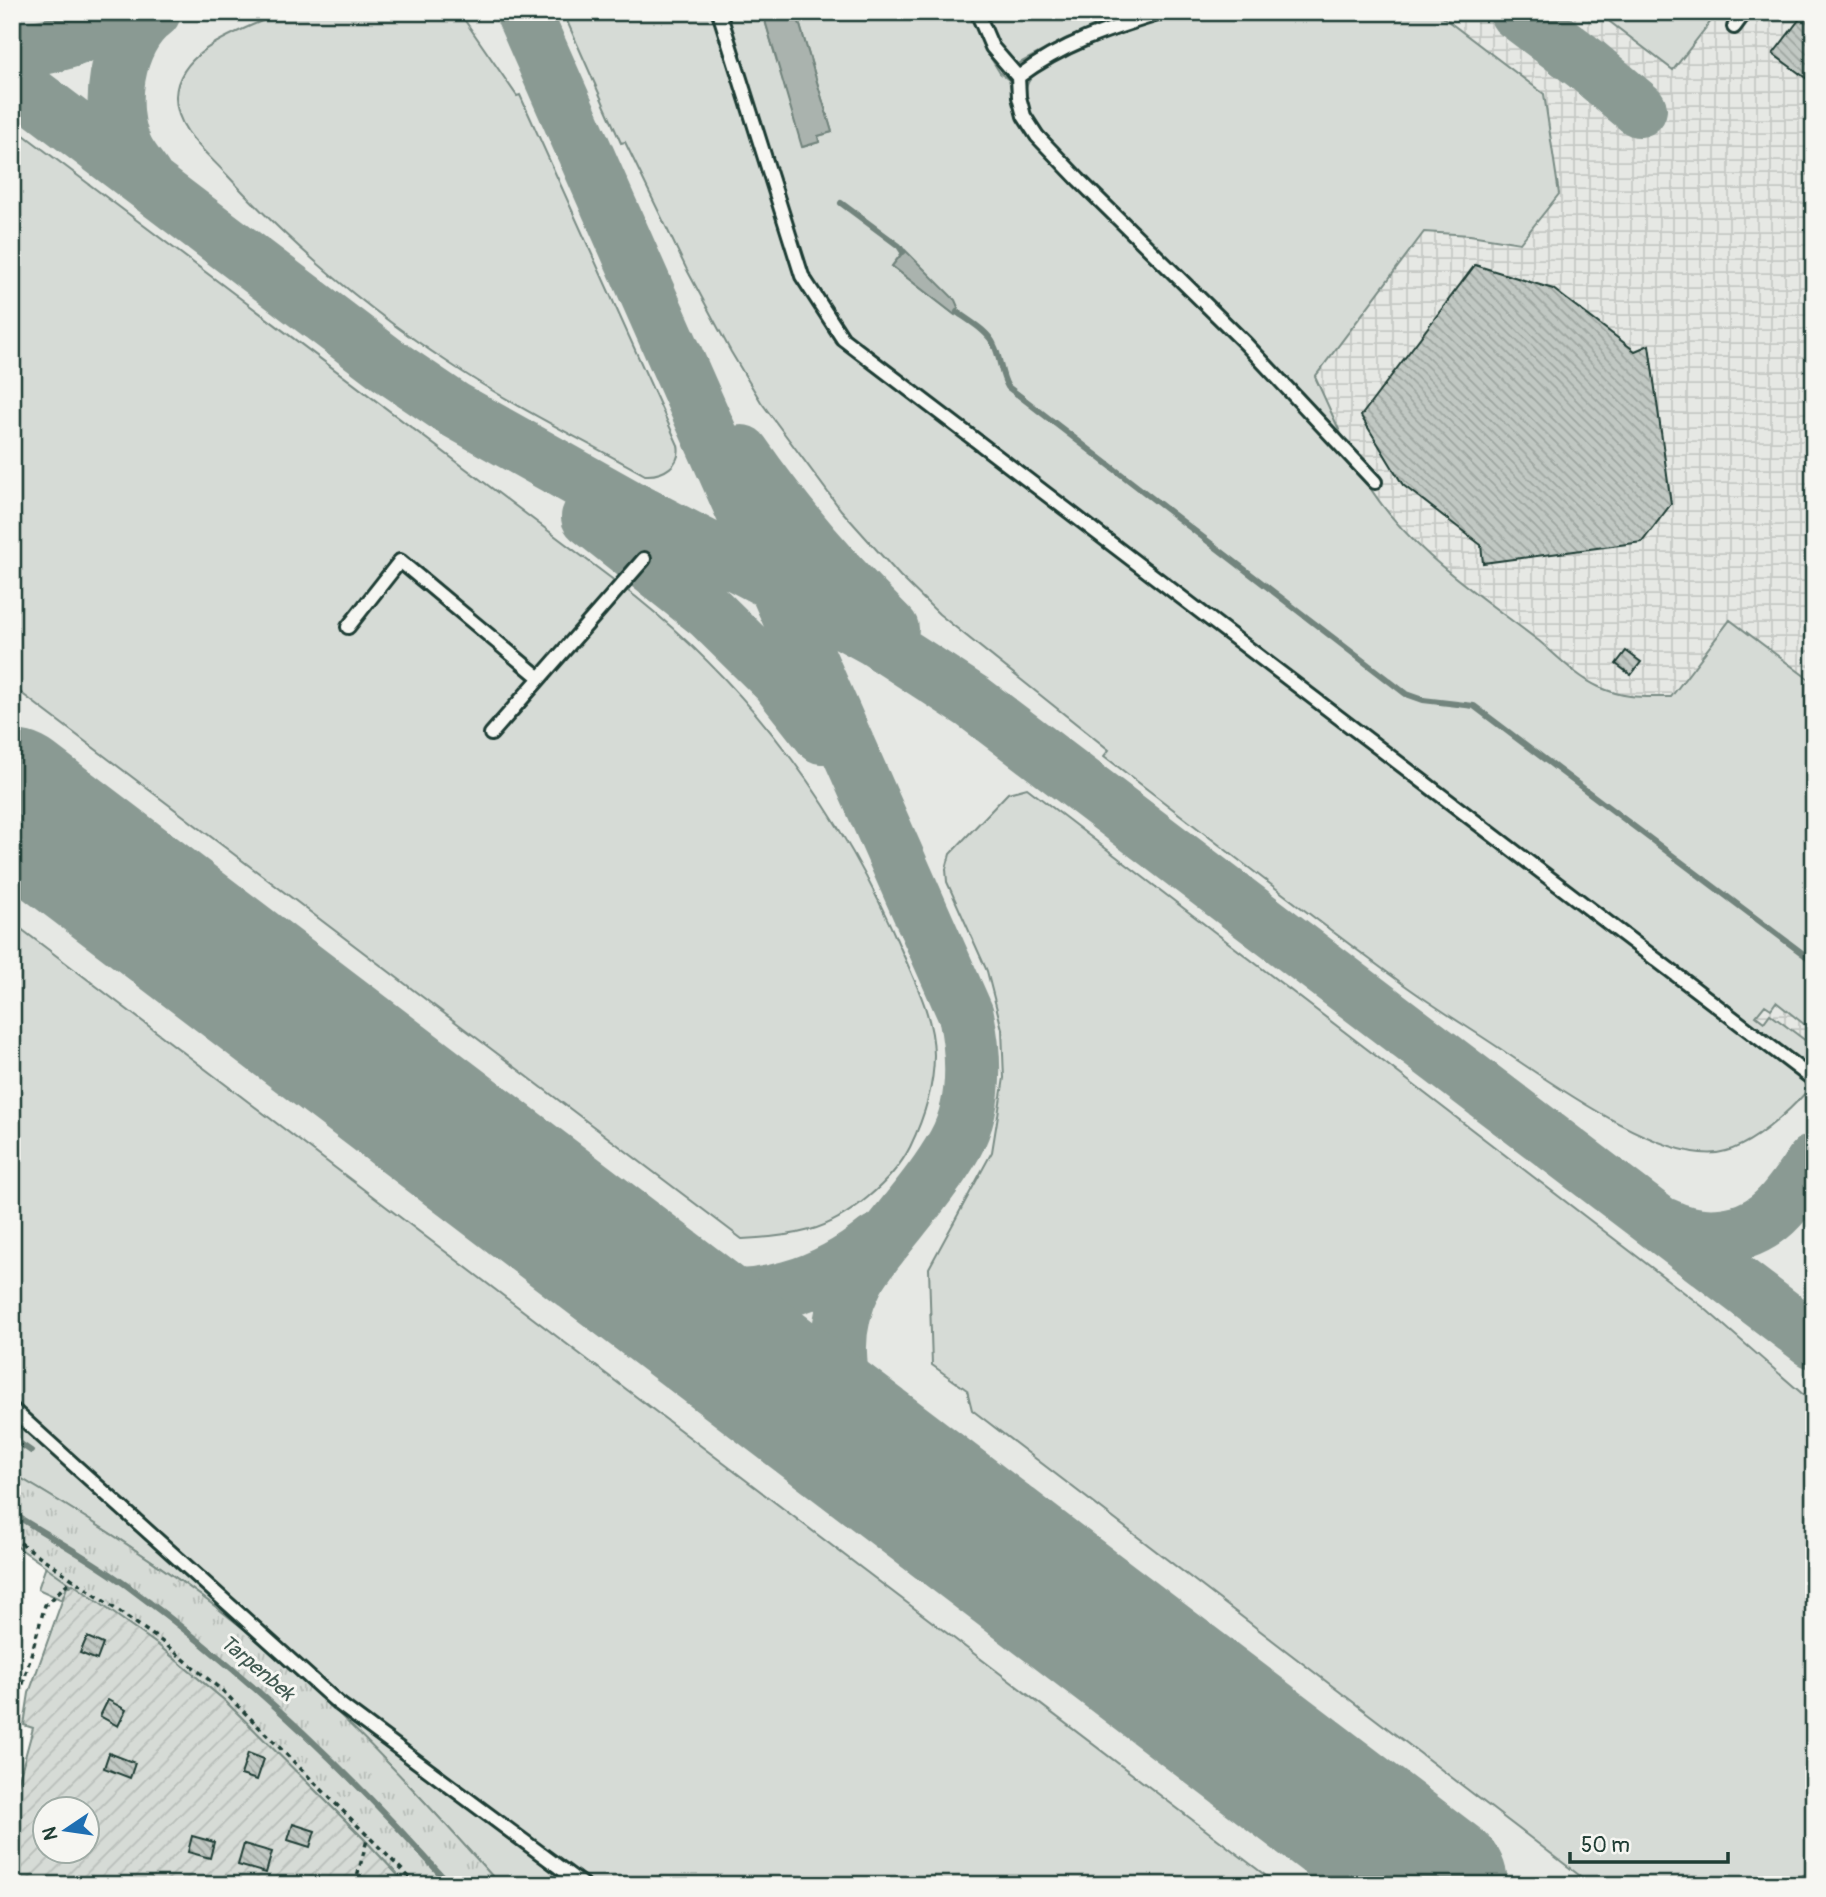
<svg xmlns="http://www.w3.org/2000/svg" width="1826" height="1897" font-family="Pangolin,sans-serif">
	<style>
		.built { fill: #e6e8e4 }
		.industrial { fill: url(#industrial-grid) }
		.grass { fill: #d6dbd6; stroke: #7a8c85; stroke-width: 2; fill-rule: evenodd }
		.park { fill: url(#park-tufts); stroke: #7a8c85; stroke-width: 2 }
		.garden { fill: url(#garden-furrows); stroke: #7a8c85; stroke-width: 2; fill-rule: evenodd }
		.water { fill: #aab3ae; stroke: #72847d; stroke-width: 2 }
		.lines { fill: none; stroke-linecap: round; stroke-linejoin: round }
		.stream { stroke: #72847d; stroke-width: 6 }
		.taxiway { stroke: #8a9a93; stroke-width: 56 }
		.runway { stroke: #8a9a93; stroke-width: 142 }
		.building { fill: url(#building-back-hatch); stroke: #1f3d34; stroke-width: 2 }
		.lane-casing { stroke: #1f3d34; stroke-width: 18 }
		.path { stroke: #1f3d34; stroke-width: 3.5; stroke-dasharray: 5 5; stroke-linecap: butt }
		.lane { stroke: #f6f6f2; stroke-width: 12 }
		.labels { text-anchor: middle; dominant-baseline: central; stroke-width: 6; stroke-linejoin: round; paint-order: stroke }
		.water-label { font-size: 21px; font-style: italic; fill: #425a52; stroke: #f6f6f2 }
	</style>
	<defs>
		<pattern id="industrial-grid" width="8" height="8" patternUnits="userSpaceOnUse" patternTransform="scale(1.75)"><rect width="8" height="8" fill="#e6e8e4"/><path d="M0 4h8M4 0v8" fill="none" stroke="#c5c8c4"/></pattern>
		<pattern id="park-tufts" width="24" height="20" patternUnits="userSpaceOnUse" patternTransform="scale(1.75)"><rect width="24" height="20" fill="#d6dbd6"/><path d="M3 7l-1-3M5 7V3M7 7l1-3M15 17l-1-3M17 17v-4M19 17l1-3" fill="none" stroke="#b7bdb8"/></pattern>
		<pattern id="garden-furrows" width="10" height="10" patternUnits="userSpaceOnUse" patternTransform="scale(1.75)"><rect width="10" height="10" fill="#d6dbd6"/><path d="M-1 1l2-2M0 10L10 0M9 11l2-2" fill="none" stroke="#b7bdb8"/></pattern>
		<pattern id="building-back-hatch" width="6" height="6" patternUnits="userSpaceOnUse" patternTransform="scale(1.75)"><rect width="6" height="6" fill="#c1c8c3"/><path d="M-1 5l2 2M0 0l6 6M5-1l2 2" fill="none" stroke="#9ca49f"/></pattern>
	</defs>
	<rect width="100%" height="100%" fill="#f6f6f2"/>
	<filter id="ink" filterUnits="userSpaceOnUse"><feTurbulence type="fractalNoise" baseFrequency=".0143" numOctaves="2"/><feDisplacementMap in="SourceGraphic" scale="14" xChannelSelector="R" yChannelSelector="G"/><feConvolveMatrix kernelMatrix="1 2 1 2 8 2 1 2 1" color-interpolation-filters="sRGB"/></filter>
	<g filter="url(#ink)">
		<path class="built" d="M12 12H938L1814 1060V1885H500L443 1821 62 1503 12 1473Z"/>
		<path class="industrial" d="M938 12H1814V877L1092 308Z
			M1814 941V1060L1756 1016Z"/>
		<path class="grass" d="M283 12H459L517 96 520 95 678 445C682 465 663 476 645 475 581 439 513 406 452 365 369 311 293 247 226 174 206 152 175 129 176 96 178 48 246 29 283 12Z
			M563 12H778L764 17 803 147 819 142 818 136 832 132 796 12H971L986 50 1000 73 1009 80 1017 118 1033 141 1077 187 1241 346 1367 483C1408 550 1478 594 1539 641 1557 656 1577 677 1599 687 1626 699 1642 697 1671 697L1730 620 1814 683V1032L1776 1002 1771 1009 1765 1005 1756 1016 1764 1022 1770 1014 1814 1047V1083L1811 1087C1789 1111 1751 1149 1717 1153 1659 1160 1553 1084 1505 1052 1471 1029 1436 1008 1403 984 1302 910 1203 832 1104 756L1109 750 939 614 900 576 841 510 761 402 731 352 686 268 625 142 621 143ZM904 250 955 315 892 266Z
			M982 12H1144L1067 38 1020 63 1014 64 996 44Z
			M1188 12H1436L1544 94 1559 194 1520 243 1470 235 1424 232 1315 377 1346 445 1082 177C1062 155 1029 130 1025 99 1018 49 1153 24 1188 12Z
			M1597 12H1718L1673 70Z
			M12 126 636 597C754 692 844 815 903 954 917 986 934 1020 934 1055 934 1088 924 1118 910 1147 893 1181 847 1220 810 1230 788 1236 765 1238 742 1239L12 686Z
			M1027 788 1703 1307 1814 1404V1870L1783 1885H1592L972 1410 967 1390 932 1365 929 1268 992 1152 1004 1078 1002 1029 987 971 947 882 946 869 950 854 1008 793Z
			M12 922 1278 1885H500C412 1786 321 1687 216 1607 151 1558 82 1514 12 1473Z
			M46 1566 73 1584 67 1587 62 1600 38 1589Z"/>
		<path class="park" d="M12 1473C82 1514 151 1558 216 1607 321 1687 412 1786 500 1885H407L363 1838 224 1700 158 1645 12 1543Z"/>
		<path class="garden" d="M73 1584 158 1645 224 1700 363 1838 407 1885H12V1805L33 1728 24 1725 29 1693 67 1587ZM46 1810H88V1852H46Z"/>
		<path class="water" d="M778 12H796L832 132 818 136 819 142 802 147 764 17Z
			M905 250 955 300 958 307 955 315 892 266Z"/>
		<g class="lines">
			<path class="stream" d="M841 203 899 246 903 252
				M957 312C969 321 988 331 994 345 1001 359 1000 374 1008 387L1406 694 1423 700 1474 706 1814 962
				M12 1438 31 1451
				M12 1513C53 1539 96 1562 134 1591 250 1676 355 1777 450 1885"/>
			<path class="taxiway" d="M523 12 966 1015C975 1058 977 1104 955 1144 935 1180 907 1211 882 1243 873 1255 862 1268 855 1282 823 1346 841 1418 889 1467
				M1517 12 1586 64 1639 109
				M12 49C56 52 95 29 134 12
				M12 80 388 365 453 409 626 506 776 584 876 639 973 702 1814 1341
				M145 178C139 169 131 160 126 150 106 110 115 40 153 12
				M742 453C786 517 836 575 891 629
				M589 517 710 613 777 679 822 736
				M1663 1225C1702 1244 1750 1240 1780 1207 1793 1193 1803 1177 1814 1162
				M630 1271C650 1279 670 1289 691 1293 757 1307 826 1284 877 1242"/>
			<path class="runway" d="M12 801 1437 1885"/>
		</g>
		<path class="building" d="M1805 12H1814V84L1773 54Z
			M1475 265 1553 289 1635 351 1649 345 1671 504 1642 542 1483 563 1481 545 1403 485 1361 416Z
			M1626 651 1641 662 1631 675 1616 664Z
			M87 1637 103 1644 97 1660 80 1653Z
			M108 1700 126 1710 118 1726 100 1716Z
			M109 1753 135 1763 130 1778 104 1768Z
			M248 1753 264 1759 257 1780 241 1775Z
			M293 1824 315 1831 310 1847 288 1840Z
			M192 1836 214 1842 210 1858 188 1852Z
			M244 1844 272 1852 266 1873 238 1865Z"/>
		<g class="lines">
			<g class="lane-casing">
				<path id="lane" d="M719 12 802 276 843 339 1814 1080
					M977 12 992 47 1018 77 1019 97 1024 116 1037 136 1079 180 1245 343 1375 482
					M1734 27 1745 12
					M1018 77C1065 42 1109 29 1164 12
					M348 627 400 561 540 678
					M491 734 644 559
					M12 1409 338 1703 583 1885"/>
			</g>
			<path class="path" d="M12 1537 160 1640 224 1692 417 1885
				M12 1723 45 1605C57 1597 61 1586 74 1580
				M355 1885 368 1836"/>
			<use href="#lane" class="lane"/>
		</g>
	</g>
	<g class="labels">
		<g class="water-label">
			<text transform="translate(257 1668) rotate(40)">Tarpenbek</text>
		</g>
	</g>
	<rect width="1826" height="1897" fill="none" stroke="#f6f6f2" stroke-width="42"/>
	<rect x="21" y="21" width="1784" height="1855" fill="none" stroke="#1f3d34" stroke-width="2.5" filter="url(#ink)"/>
	<g transform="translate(66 1830) rotate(257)"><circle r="33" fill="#f6f6f2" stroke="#a0aca6" stroke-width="2"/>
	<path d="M0-5L12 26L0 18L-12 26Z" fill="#1f6fb2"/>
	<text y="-10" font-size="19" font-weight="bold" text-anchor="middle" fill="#1f3d34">N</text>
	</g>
	<path d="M1570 1852v10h158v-10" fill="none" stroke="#1f3d34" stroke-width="3.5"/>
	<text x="1581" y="1852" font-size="21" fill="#1f3d34" stroke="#f6f6f2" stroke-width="5" paint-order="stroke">50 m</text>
</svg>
